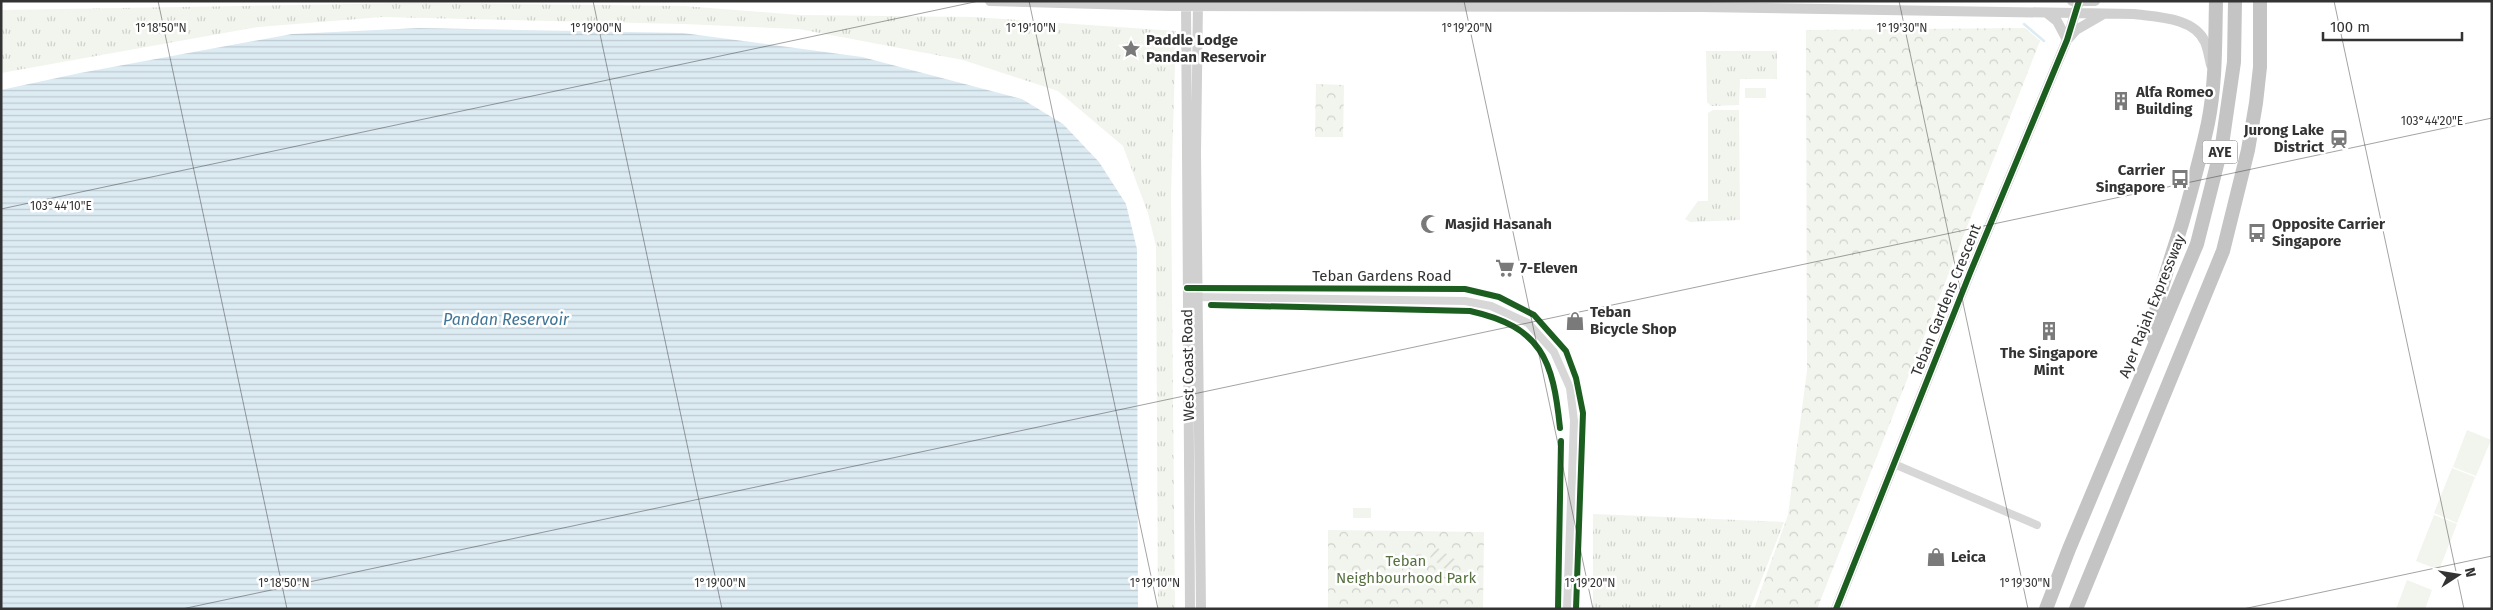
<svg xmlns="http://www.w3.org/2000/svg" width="2493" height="610" font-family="'Fira Sans',sans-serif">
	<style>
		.grass { fill: url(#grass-tufts) }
		.park { fill: url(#park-crowns) }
		.garden { fill: url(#garden-furrows) }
		.pitch { fill: #f1f5ed }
		.water { fill: url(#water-rules) }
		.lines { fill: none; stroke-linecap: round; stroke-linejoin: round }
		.stream { stroke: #ddebf3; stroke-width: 2.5 }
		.street { stroke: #d7d7d7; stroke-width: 8 }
		.secondary { stroke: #d0d0d0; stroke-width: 10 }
		.highway { stroke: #c4c4c4; stroke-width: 14 }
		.cycleway-casing { stroke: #fff; stroke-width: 9 }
		.cycleway { stroke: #1b5e20; stroke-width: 6 }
		.ticks { fill: none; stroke: #333; stroke-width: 1; stroke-opacity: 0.45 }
		.labels { text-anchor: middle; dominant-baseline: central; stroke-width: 5; stroke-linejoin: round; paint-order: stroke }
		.shield { fill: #fff; stroke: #707070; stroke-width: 1 }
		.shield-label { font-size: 14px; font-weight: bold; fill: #333 }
		.poi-label { font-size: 15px; font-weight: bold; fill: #333; stroke: #fff; text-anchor: start }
		.street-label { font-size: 15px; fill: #333; stroke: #fff }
		.park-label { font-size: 15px; fill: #56703f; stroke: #fff }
		.water-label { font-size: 16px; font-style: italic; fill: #3f7597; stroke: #fff }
		.ticks-label { font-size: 12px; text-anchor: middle; fill: #333; stroke: #fff; stroke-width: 5; stroke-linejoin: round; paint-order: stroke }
	</style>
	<defs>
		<pattern id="grass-tufts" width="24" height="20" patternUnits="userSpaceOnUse" patternTransform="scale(1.25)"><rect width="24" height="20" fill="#f1f5ed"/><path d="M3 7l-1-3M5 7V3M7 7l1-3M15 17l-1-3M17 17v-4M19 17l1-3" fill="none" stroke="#cfd2cc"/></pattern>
		<pattern id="park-crowns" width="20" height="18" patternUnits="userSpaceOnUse" patternTransform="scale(1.25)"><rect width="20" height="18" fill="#f1f5ed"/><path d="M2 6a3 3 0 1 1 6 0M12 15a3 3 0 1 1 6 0" fill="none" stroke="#cfd2cc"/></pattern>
		<pattern id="garden-furrows" width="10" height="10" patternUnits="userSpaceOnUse" patternTransform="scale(1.25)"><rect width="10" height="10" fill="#f1f5ed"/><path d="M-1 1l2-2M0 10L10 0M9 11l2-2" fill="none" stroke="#cfd2cc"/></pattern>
		<pattern id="water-rules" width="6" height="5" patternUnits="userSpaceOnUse" patternTransform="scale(1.25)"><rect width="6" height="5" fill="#ddebf3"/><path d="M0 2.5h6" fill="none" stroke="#becad1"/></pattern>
	</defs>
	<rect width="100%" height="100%" fill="#fff"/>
	<path class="grass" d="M411 3 684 6 799 15 973 17 1176 31 1171 193 1175 609H1158L1156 246 1148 213 1123 146 1058 91 963 60 799 29 684 24 382 17 258 27 1 73V10Z
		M1706 51H1777V79H1740L1739 105 1711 106 1707 102Z
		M1713 110H1739L1740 220 1690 222 1685 219 1698 201H1708V113Z
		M1593 514 1784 522 1750 609H1593Z"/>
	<path class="park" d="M2025 28 2040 41 1817 609H1754L1788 515 1807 371 1806 30Z
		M1316 84 1344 85 1343 137H1315Z
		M1328 530 1484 532 1483 609H1328Z"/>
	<path class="garden" d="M1436 547 1456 560 1448 571 1430 557Z"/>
	<path class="pitch" d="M1745 88H1766V98H1745Z
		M2467 430 2491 440 2476 476 2453 467Z
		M2452 468 2475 477 2457 523 2434 513Z
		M1353 508H1371V518H1353Z
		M2434 515 2457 524 2439 570 2416 561Z
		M2407 580 2432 590 2425 609H2396Z"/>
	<path class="water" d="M419 28 683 33 862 57 1022 99 1063 124 1099 162 1126 204 1137 249 1138 609H1V90L80 73 292 34Z"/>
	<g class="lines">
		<path class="stream" d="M2024 24 2044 41"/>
		<path class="street" d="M1194 288 1465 289 1499 297 1534 315 1566 351 1576 378 1583 413 1576 609
			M1194 297 1465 301 1491 306 1528 323 1554 352 1570 388 1574 421 1567 609
			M1894 464 2037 525"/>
		<path class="secondary" d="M990 1 1171 6 1702 7 2134 14C2156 17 2194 17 2205 42 2208 49 2209 57 2211 65
			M1186 1 1190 609
			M1198 1 1196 153 1201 609
			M2072 1H2095
			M2047 13 2057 21 2067 40
			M2069 38 2076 30 2102 15
			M1836 609 1970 273 2067 40 2079 1"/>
		<path class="highway" d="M2154 338C2149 316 2176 245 2183 220 2192 188 2201 156 2208 123 2216 83 2215 42 2216 1
			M2046 609 2069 549 2197 244 2222 145 2234 62 2235 1
			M2076 609 2223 251 2248 150 2256 103 2260 67V1"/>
		<g class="cycleway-casing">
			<path id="cycleway" d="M1187 288 1465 289 1499 297 1534 315 1566 351 1576 378 1583 413 1576 609
				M1211 305 1470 311C1542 327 1553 360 1560 428
				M1558 609 1561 441
				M1836 609 1970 273 2067 40 2079 1"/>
		</g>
		<use href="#cycleway" class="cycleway"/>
	</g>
	<path class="ticks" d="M158 1 287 609M593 1 722 609M1029 1 1158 609M1464 1 1593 609M1899 1 2028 609M2334 1 2464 609M1 209 979 1M182 609 2492 118M2243 609 2492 556"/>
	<defs>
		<g id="sight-bare" transform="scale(1.5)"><path d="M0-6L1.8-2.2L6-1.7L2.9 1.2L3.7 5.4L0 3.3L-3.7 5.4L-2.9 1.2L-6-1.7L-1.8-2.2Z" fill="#7a7a7a" stroke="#fff" stroke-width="2.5" paint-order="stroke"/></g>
		<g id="building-bare" transform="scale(1.5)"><path d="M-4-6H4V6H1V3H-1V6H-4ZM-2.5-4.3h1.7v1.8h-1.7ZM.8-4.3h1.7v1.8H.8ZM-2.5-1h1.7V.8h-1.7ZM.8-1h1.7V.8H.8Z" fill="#7a7a7a" stroke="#fff" stroke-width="2.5" paint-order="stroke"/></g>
		<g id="station-bare" transform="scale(1.5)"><path d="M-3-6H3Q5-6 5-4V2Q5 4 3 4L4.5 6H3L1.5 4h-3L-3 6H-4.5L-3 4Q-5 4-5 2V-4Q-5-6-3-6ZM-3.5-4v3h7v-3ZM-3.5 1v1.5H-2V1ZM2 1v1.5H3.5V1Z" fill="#7a7a7a" stroke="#fff" stroke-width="2.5" paint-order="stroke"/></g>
		<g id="bus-bare" transform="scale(1.5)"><path d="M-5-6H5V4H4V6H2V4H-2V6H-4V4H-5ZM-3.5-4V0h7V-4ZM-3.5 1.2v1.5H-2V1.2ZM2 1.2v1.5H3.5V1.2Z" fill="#7a7a7a" stroke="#fff" stroke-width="2.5" paint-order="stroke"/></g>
		<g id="mosque-bare" transform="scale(1.5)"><path d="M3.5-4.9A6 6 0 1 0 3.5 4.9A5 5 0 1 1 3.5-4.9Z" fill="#7a7a7a" stroke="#fff" stroke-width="2.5" paint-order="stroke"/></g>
		<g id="supermarket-bare" transform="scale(1.5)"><path d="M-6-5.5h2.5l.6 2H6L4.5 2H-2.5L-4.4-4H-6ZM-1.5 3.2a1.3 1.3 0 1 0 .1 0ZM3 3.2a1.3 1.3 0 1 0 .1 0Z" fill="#7a7a7a" stroke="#fff" stroke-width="2.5" paint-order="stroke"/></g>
		<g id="shop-bare" transform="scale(1.5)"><path d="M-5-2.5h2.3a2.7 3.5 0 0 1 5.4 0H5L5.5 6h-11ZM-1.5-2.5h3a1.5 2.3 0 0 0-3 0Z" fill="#7a7a7a" stroke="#fff" stroke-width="2.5" paint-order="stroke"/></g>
	</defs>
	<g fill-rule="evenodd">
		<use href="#sight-bare" x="1131" y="49"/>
		<use href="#building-bare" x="2121" y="101"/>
		<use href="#station-bare" x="2339" y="139"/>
		<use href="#bus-bare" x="2180" y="179"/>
		<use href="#mosque-bare" x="1430" y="224"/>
		<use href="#bus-bare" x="2257" y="233"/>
		<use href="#supermarket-bare" x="1505" y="268"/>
		<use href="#shop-bare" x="1575" y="321"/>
		<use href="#building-bare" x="2049" y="331"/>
		<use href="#shop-bare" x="1936" y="557"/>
	</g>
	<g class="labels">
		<rect class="shield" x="2202.5" y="140.5" width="35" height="23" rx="4"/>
		<g class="shield-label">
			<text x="2220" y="152">AYE</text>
		</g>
		<g class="poi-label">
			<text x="1146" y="40">Paddle Lodge<tspan x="1146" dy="17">Pandan Reservoir</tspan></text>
			<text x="2136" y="92">Alfa Romeo<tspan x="2136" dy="17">Building</tspan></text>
			<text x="2324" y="130" text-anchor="end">Jurong Lake<tspan x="2324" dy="17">District</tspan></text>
			<text x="2165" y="170" text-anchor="end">Carrier<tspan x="2165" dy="17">Singapore</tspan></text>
			<text x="1445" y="224">Masjid Hasanah</text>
			<text x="2272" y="224">Opposite Carrier<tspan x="2272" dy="17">Singapore</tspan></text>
			<text x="1520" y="268">7-Eleven</text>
			<text x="1590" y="312">Teban<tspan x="1590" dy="17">Bicycle Shop</tspan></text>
			<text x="2049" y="353" text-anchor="middle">The Singapore<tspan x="2049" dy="17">Mint</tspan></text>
			<text x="1951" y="557">Leica</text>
		</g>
		<g class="street-label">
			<text x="1382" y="276">Teban Gardens Road</text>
			<text transform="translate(1946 300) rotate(-68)">Teban Gardens Crescent</text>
			<text transform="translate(2152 306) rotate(-68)">Ayer Rajah Expressway</text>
			<text transform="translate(1188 365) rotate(-91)">West Coast Road</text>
		</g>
		<g class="park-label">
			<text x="1406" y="561">Teban<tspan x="1406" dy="17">Neighbourhood Park</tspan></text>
		</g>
		<g class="water-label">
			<text x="506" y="319">Pandan Reservoir</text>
		</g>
	</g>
	<g class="ticks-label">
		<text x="161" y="32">1°18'50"N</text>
		<text x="596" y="32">1°19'00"N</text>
		<text x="1031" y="32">1°19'10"N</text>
		<text x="1467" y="32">1°19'20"N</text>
		<text x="1902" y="32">1°19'30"N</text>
		<text x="2432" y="125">103°44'20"E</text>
		<text x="61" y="210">103°44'10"E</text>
		<text x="284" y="587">1°18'50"N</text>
		<text x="720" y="587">1°19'00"N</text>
		<text x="1155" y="587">1°19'10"N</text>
		<text x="1590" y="587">1°19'20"N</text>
		<text x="2025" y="587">1°19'30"N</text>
	</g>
	<rect width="2493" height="610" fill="none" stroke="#333333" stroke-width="5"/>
	<g transform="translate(2458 575) rotate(78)" stroke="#ffffff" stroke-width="4" paint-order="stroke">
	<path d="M0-4L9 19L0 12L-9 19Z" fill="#333333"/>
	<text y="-8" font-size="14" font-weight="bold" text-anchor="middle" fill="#333333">N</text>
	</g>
	<path d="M2323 32v8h139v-8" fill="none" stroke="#333333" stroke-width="2.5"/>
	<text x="2330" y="32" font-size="15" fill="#333333" stroke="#ffffff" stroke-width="4" paint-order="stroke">100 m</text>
</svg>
